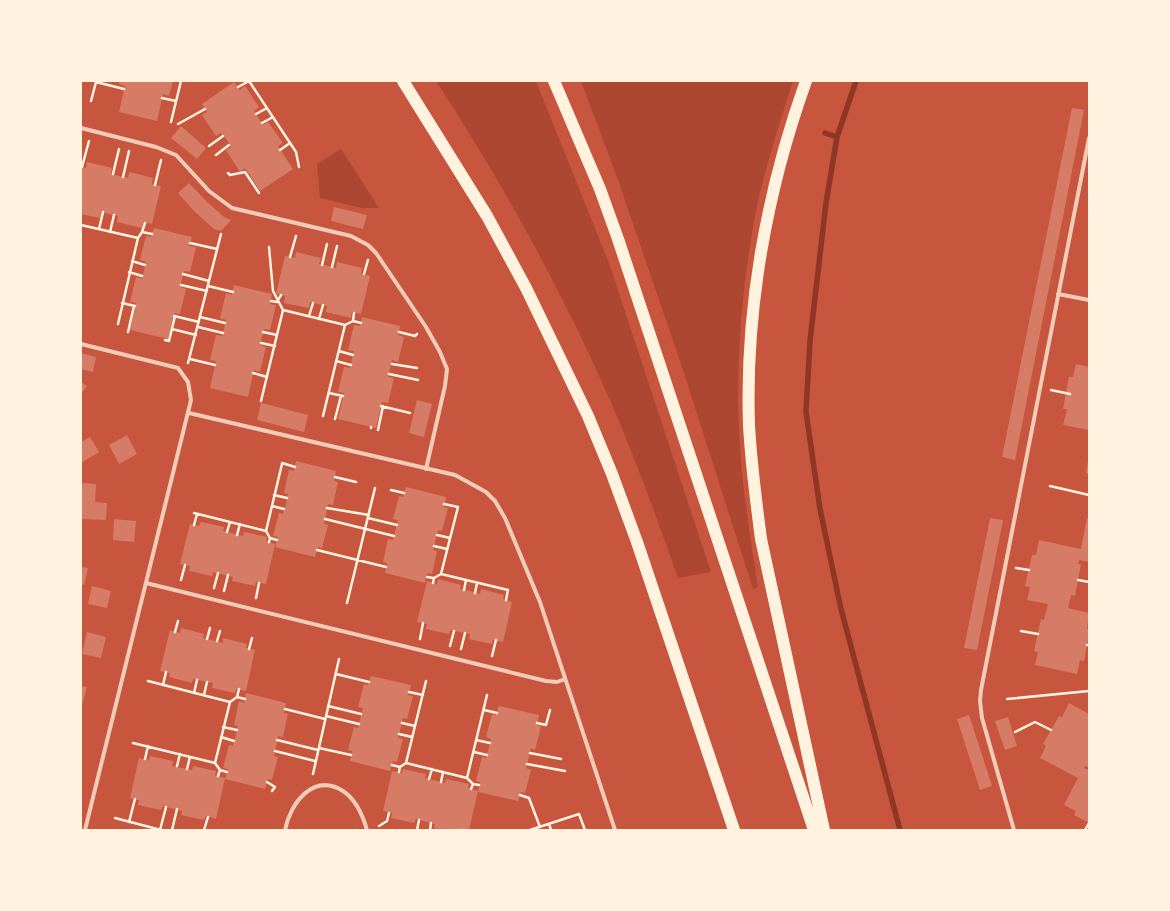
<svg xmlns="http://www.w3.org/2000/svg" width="1170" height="911" font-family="'Zilla Slab',serif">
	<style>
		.green { fill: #ae4732 }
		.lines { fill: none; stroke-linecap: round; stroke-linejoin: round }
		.stream { stroke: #8f3625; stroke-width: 5.5 }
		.building { fill: #d67c66 }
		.path { stroke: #fff3e0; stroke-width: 2.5 }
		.minor { stroke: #f1ccb7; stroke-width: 4 }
		.motorway { stroke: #fff3e0; stroke-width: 12 }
	</style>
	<rect width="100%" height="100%" fill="#c8553d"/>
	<path class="green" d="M436 81H536L609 263 711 572 678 578C657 518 635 458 610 400 561 289 502 182 436 81Z
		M581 81H793C781 119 768 158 759 197 743 273 736 351 739 428 741 482 750 535 758 587L753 589 682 367 617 177Z
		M341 149 379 208H362L320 198 317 164Z"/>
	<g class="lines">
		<path class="stream" d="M856 81 837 137 826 203 810 341 806 412 820 509 841 609 900 830
			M825 133 837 137"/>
	</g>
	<path class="building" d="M120 81H173L169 96 163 94 157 121 119 112 125 86 119 84Z
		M234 82 240 90 245 86 259 107 254 111 263 125 268 122 283 143 278 146 293 169 260 191 245 168 240 172 226 150 231 147 227 140 221 133 216 136 202 115 207 112 202 104Z
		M1072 108 1084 110 1015 460 1002 457Z
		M181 126 206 148 197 159 171 138Z
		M87 162 112 168 111 174 128 178 129 172 153 178 152 184 161 186 152 224 143 222 142 228 117 222 118 216 101 212 100 218 81 214V167L86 168Z
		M189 183 206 201 224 217 231 220 221 231 214 229 194 211 178 193Z
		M334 207 367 215 363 229 331 221Z
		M154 228 192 237 189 246 196 247 190 272 184 271 180 287 186 289 180 314 174 313 168 339 130 330 136 303 130 302 136 277 142 279 146 262 140 260 146 236 151 237Z
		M296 252 321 258 319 264 336 268 337 262 362 268 361 274 370 276 361 314 352 312 351 318 326 312 327 306 310 302 309 308 284 303 285 296 276 294 285 256 295 258Z
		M234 285 272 294 270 304 276 305 270 330 264 329 260 345 266 347 260 372 254 370 248 397 210 388 216 361 210 360 216 335 222 336 223 333 226 320 220 318 226 293 232 295Z
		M362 317 400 326 398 335 404 337 398 362 392 360 388 377 394 378 388 403 382 402 376 428 338 419 344 393 338 392 344 367 350 368 354 351 348 350 354 325 360 326Z
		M81 353 96 357 93 372 81 369Z
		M1076 364 1089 367V430L1063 425 1067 409H1063L1069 377H1073Z
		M81 382 87 386 81 394Z
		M417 400 432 404 424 437 409 433Z
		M261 403 308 415 304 432 257 420Z
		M127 435 137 454 119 464 109 445Z
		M90 437 99 452 81 463V442Z
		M296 461 336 471 334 481 338 482 333 505 328 504 324 524 328 525 322 548 318 547 315 557 275 547 278 537 273 536 279 513 283 514 286 504 288 494 284 493 289 470 294 471Z
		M1088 461H1089V474L1086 473Z
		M81 483 96 484 95 502 107 503 106 520 81 519Z
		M406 487 446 497 444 507 448 508 442 531 438 530 433 550 437 551 432 574 427 573 425 583 385 573 387 563 383 562 388 539 393 540 398 520 393 519 399 496 403 497Z
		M990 518 1003 520 977 650 964 648Z
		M1087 518H1089V562L1079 560 1078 564H1081L1075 596 1071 595 1068 608 1089 613 1087 629H1089V634L1084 661 1080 660 1077 674 1035 665 1038 652 1034 651 1041 619 1044 620 1048 604 1027 600 1030 587 1025 586 1032 555H1036L1039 540 1081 549Z
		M114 519 136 521 134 542 113 540Z
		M201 522 224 527 223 531 243 536 244 532 267 537 266 541 275 544 266 584 256 582 255 586 232 581 233 577 213 572 212 576 189 571 190 566 180 564 190 524 199 526Z
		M81 567 88 568 84 585 81 584Z
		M438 579 461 585 460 589 470 591 480 594 481 589 504 595 503 599 512 602 503 642 493 640 492 644 469 639 470 634 450 630 449 634 426 629 427 624 417 622 427 581 437 584Z
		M92 586 111 591 107 608 88 604Z
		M181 628 204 634 203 638 223 643V638L247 644 246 648 255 650 246 691 236 689 235 693 212 688 213 683 193 679 192 683 169 677 170 673 160 671 170 630 180 633Z
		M87 632 106 637 101 658 82 654Z
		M371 676 411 685 408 695 413 696 407 719 403 718 398 738 403 739 397 762 393 761 390 771 350 761 352 751 348 750 354 727 358 728 363 708 358 707 364 684 368 685Z
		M81 686 87 687 82 705H81Z
		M246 693 286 703 284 713 288 714 283 737 278 736 274 756 278 757 272 780 268 779 265 789 225 779 228 769 223 768 229 745 233 746 238 726 234 725 239 701 244 703Z
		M1069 703 1089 714V766L1088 767 1085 766 1084 768 1089 770V823L1074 815 1076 811 1064 805 1078 778 1040 758 1046 746 1043 744 1059 716 1062 717Z
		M499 706 539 715 537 725 541 726 535 750 531 748 526 768 531 770 525 793 521 792 518 801 478 792 480 782 476 781 482 757 486 758 491 739 486 737 492 714 496 715Z
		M969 715 992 786 980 790 957 719Z
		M1008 717 1017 746 1005 750 995 721Z
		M150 756 173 761 172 766 192 770 193 766 216 771 215 776 225 778 216 819 206 816 204 820 181 815 182 811 163 806 161 810 138 805 139 800 130 798 139 758 149 760Z
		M403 769 426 774 425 778 445 783 446 779 469 784 468 788 478 791 469 830H443L434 828 435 824 416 819 414 823 391 818 392 813 383 811 392 771 402 773Z"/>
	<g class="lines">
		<path class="path" d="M249 81 296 152 299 167
			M96 82 124 89
			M238 87 249 81
			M162 98 176 101
			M91 101 96 82
			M256 114 267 108
			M171 122 181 81
			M262 123 273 117
			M178 124 205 109
			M209 146 223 136
			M280 150 290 143
			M216 155 229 145
			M82 167 89 141
			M228 173 230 175 245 172 259 193
			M113 174 119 149
			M123 177 129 151
			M155 185 161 160
			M81 225 138 238
			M99 229 103 212
			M110 232 114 215
			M142 232 152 234
			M190 243 217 249
			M269 247 273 291 283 310
			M290 257 296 236
			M132 261 145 265
			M322 265 327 244
			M332 267 337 246
			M129 272 142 276
			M183 274 209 281
			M364 274 368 260
			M181 285 207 291
			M208 286 233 292
			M271 301 277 302 281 295
			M122 303 135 306
			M174 316 199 322
			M309 316 313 303
			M200 317 225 323
			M319 319 323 305
			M353 321 354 313
			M118 324 138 238 142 232 145 223
			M345 325 353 321 361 323
			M198 327 223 333
			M172 329 196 335
			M128 332 134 306
			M263 332 277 335
			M399 332 415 336 417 334
			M165 340 169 341 175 316
			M261 343 275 346
			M339 351 353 355
			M190 359 215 365
			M336 361 351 365
			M188 363 221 234
			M392 364 417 368
			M253 373 267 377
			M389 374 418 380
			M1051 390 1070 394
			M329 393 343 396
			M261 401 283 310 345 325 323 416
			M381 406 410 413
			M335 419 341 396
			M371 428V427
			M378 430 383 406
			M282 463 295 467
			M335 477 356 482
			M1050 486 1089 495
			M391 490 404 493
			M274 495 287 498
			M272 506 284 509
			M327 508 369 515
			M194 513 266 531 282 464
			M368 518 397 525
			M325 519 394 536
			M194 525 197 514
			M266 531 270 538 269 542
			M227 532 230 522
			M237 535 240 524
			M437 535 450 538
			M270 538 277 540
			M434 546 447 549
			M317 550 386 567
			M1016 568 1029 570
			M441 574 458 507 444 504
			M427 577 434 578
			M181 580 185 565
			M1078 580 1089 582
			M433 583 434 578 441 574 508 590 506 600
			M214 588 218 573
			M464 590 466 580
			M224 591 228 575
			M475 593 477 583
			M256 598 259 583
			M347 603 375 488
			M1021 631 1038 634
			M175 632 178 621
			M207 639 210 628
			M420 639 423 623
			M217 641 220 631
			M1087 645H1089
			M450 646 454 631
			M249 649 252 638
			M461 649 465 633
			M492 656 496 640
			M336 674 369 682
			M426 681 406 763 467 778 487 695
			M163 685 166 672
			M239 689 237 697 245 699
			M409 692 423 695
			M194 693 197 680
			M204 695 207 682
			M1007 699 1089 691
			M230 702 237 697
			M328 706 361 714
			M285 709 325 719
			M484 710 497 713
			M326 716 359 724
			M402 723 415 726
			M537 723 546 725 550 710
			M223 727 237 730
			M1015 732 1035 722 1051 730
			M399 734 412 737
			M221 737 234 741
			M277 740 318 750
			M476 740 490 743
			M133 743 215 763 230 702 148 681
			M319 748 351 755
			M275 751 315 761
			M474 752 487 755
			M530 753 561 759
			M145 759 148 746
			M215 763 220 770
			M527 764 565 771
			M392 765 400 767
			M177 766 180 754
			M187 769 190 757
			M399 772 400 767 406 763
			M313 774 339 659
			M218 776 220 770 227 772
			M467 778 473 784 479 785
			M429 779 432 769
			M267 782 275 787 272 791
			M441 782 443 772
			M471 789 473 784
			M520 795 529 798 540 827
			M115 818 161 830
			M129 822 135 799
			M549 824 551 830
			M379 826 387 821 389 813
			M160 830 166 807
			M172 830 177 809
			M204 830 208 817
			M417 830 419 820
			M430 830 431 823
			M461 830H462
			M530 830 579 814 585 830
			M1085 830 1089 823"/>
		<path class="minor" d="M81 128 156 147 176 155 209 191 232 208 351 236 368 245 376 253 426 327 440 352 447 369 445 386 426 469
			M1058 294 1089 300
			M81 344 178 368 188 382 191 400 85 830
			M189 413 455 475 486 492 495 501 505 518 540 602 615 830
			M146 583 546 681 557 682 565 679
			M285 830C290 804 313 772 343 791 355 799 363 816 367 830
			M1014 830 982 718 980 701 981 690 1089 138"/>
		<path class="motorway" d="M403 81 487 216 526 288 588 416 612 474 637 542 734 830
			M554 81 600 189 618 239 814 830
			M806 81C767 190 745 309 749 425 751 463 756 501 761 539L824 830"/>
	</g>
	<rect width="1170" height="911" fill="none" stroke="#fff3e0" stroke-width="164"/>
</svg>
